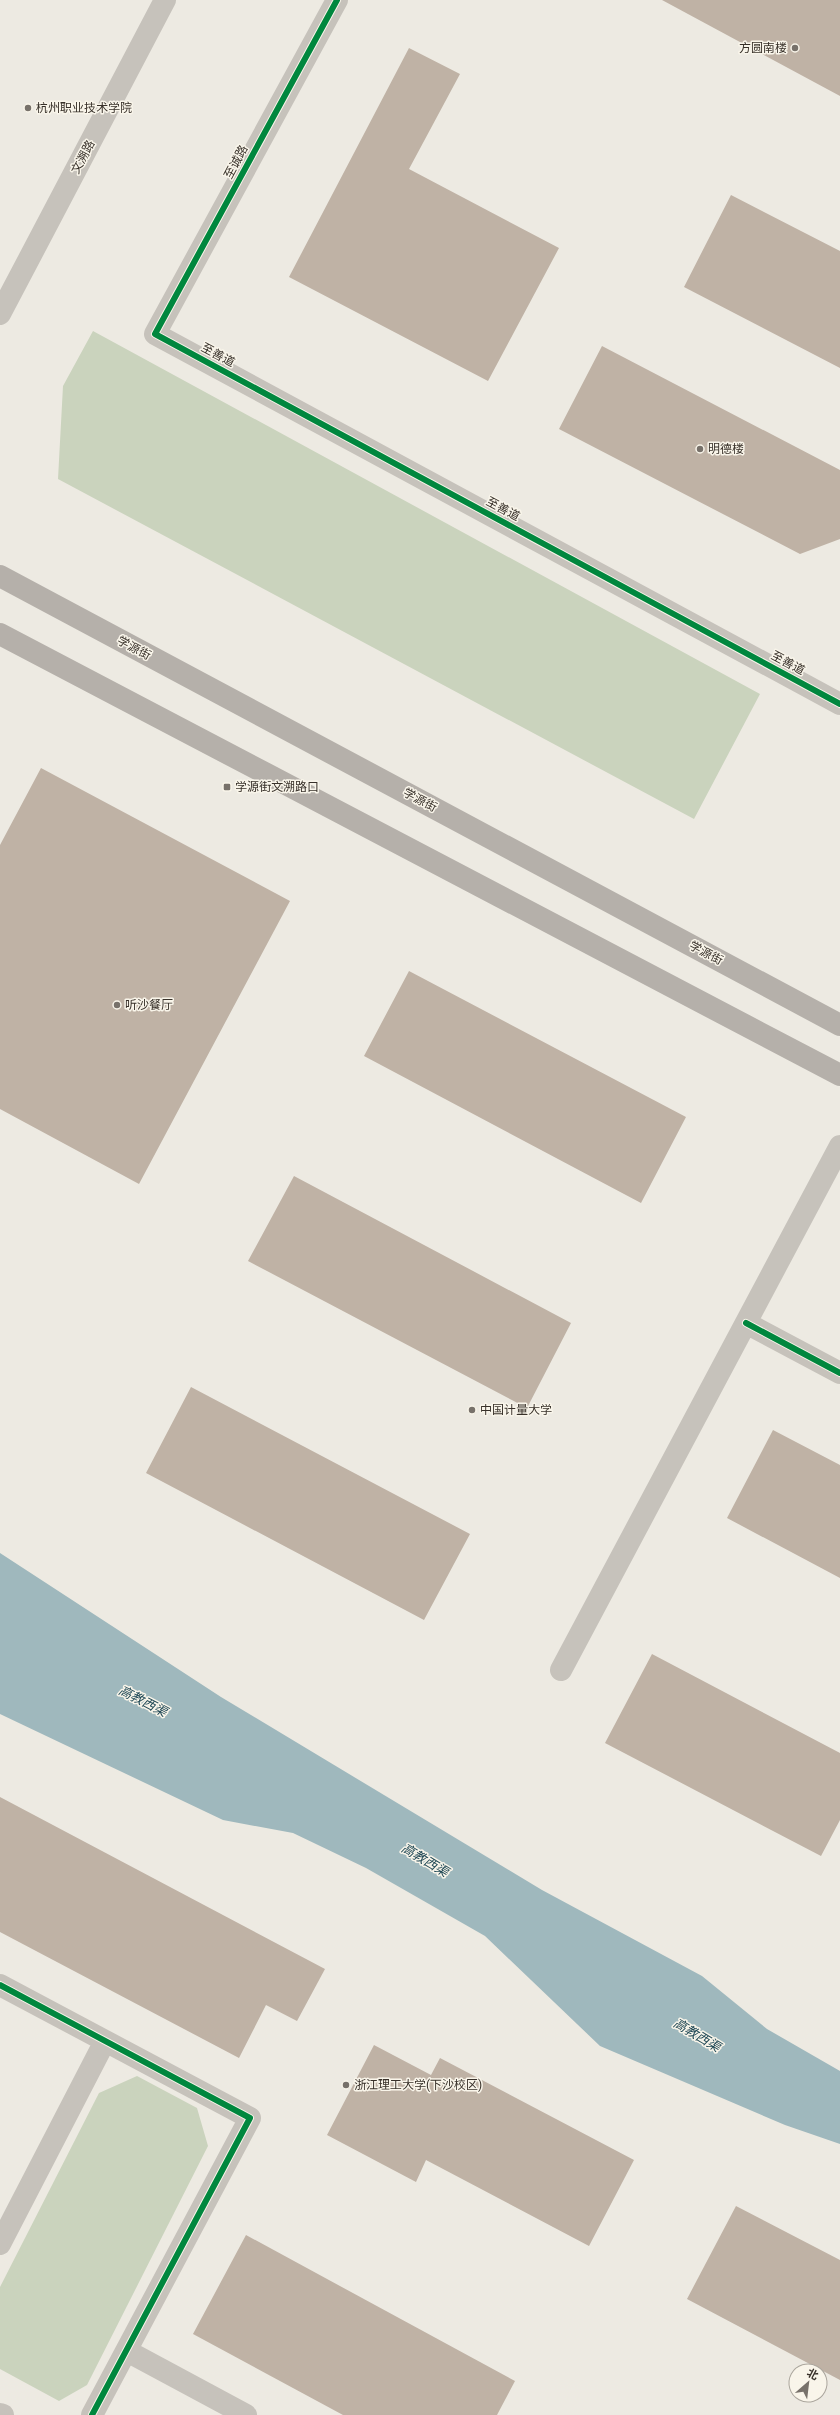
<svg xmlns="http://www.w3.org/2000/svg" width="840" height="2415" font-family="Roboto,'Noto Sans SC',sans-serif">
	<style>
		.green { fill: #cad3bd }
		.water { fill: #9fb8bd }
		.building { fill: #bfb2a5 }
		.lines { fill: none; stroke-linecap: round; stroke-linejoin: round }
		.minor { stroke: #c6c2bb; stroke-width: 22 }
		.major { stroke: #b5b0aa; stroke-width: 22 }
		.cycleway-casing { stroke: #f9f5ea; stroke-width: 8 }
		.cycleway { stroke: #00873e; stroke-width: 6 }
		.poi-dot { fill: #77716a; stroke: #f9f5ea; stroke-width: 1.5 }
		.labels { text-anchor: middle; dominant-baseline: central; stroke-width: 3; stroke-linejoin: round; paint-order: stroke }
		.poi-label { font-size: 12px; fill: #373029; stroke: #f9f5ea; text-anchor: start }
		.street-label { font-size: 12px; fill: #373029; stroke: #f9f5ea }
		.water-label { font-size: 13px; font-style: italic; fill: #214956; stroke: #f9f5ea }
	</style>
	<rect width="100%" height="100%" fill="#edeae2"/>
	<path class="green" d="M93 331 760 694 694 819 58 479 63 386Z
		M137 2076 197 2108 208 2146 87 2385 59 2401 0 2369V2287L99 2093Z"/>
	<path class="water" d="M0 1553 221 1697 542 1890 702 1976 767 2029 840 2071V2144L785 2125 600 2046 485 1936 366 1868 293 1833 223 1820 0 1714Z"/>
	<path class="building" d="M662 0H840V96Z
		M409 48 460 74 409 169 559 248 488 381 289 277Z
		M731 195 840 251V368L684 287Z
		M602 346 840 470V539L800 554 559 429Z
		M41 768 290 901 139 1184 0 1109V845Z
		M409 971 686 1117 641 1203 364 1056Z
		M294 1176 571 1323 527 1408 248 1261Z
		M191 1387 470 1534 424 1620 146 1473Z
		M773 1430 840 1465V1578L727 1518Z
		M652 1654 840 1753V1820L821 1856 605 1743Z
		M0 1797 325 1969 297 2021 266 2005 239 2058 0 1932Z
		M374 2045 431 2075 440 2058 634 2160 589 2246 426 2160 416 2182 327 2135Z
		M736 2206 840 2260V2380L687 2299Z
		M246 2235 515 2381 497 2415H343L193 2334Z"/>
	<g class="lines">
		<path class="minor" d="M337 0 155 334 840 704
			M0 314 165 0
			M746 1323 840 1373
			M561 1670 840 1146
			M0 1985 250 2118 92 2415
			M0 2244 105 2041
			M127 2351 246 2415
			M0 2414 3 2415"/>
		<path class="major" d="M0 576 840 1025
			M0 634 840 1075"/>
		<g class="cycleway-casing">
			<path id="cycleway" d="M337 0 155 334 840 704
				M746 1323 840 1373
				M0 1985 250 2118 92 2415"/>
		</g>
		<use href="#cycleway" class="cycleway"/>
	</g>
	<g class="poi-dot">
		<circle cx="795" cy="48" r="4"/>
		<circle cx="28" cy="108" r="4"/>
		<circle cx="700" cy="449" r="4"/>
		<rect x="223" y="783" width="8" height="8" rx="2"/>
		<circle cx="117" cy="1005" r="4"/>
		<circle cx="472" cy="1410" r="4"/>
		<circle cx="346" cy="2085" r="4"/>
	</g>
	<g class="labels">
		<g class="poi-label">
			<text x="787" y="48" text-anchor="end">方圆南楼</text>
			<text x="36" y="108">杭州职业技术学院</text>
			<text x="708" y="449">明德楼</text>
			<text x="235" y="787">学源街文溯路口</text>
			<text x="125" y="1005">听沙餐厅</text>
			<text x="480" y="1410">中国计量大学</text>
			<text x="354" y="2085">浙江理工大学(下沙校区)</text>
		</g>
		<g class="street-label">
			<text transform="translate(83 157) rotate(-62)">文溯路</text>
			<text transform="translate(236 162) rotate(-62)">至诚路</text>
			<text transform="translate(218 355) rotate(28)">至善道</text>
			<text transform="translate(503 509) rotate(28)">至善道</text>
			<text transform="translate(134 648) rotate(28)">学源街</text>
			<text transform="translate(788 663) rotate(28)">至善道</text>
			<text transform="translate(420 800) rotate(28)">学源街</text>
			<text transform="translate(706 953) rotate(28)">学源街</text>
		</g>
		<g class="water-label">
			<text transform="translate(143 1701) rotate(27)">高教西渠</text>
			<text transform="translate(425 1860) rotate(31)">高教西渠</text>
			<text transform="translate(697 2035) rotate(31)">高教西渠</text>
		</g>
	</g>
	<g transform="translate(808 2383) rotate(28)"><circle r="19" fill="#f9f5ea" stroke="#aba69d"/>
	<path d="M0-3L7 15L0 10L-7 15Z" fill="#77716a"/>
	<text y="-6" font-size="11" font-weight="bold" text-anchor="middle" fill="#373029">北</text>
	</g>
</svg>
